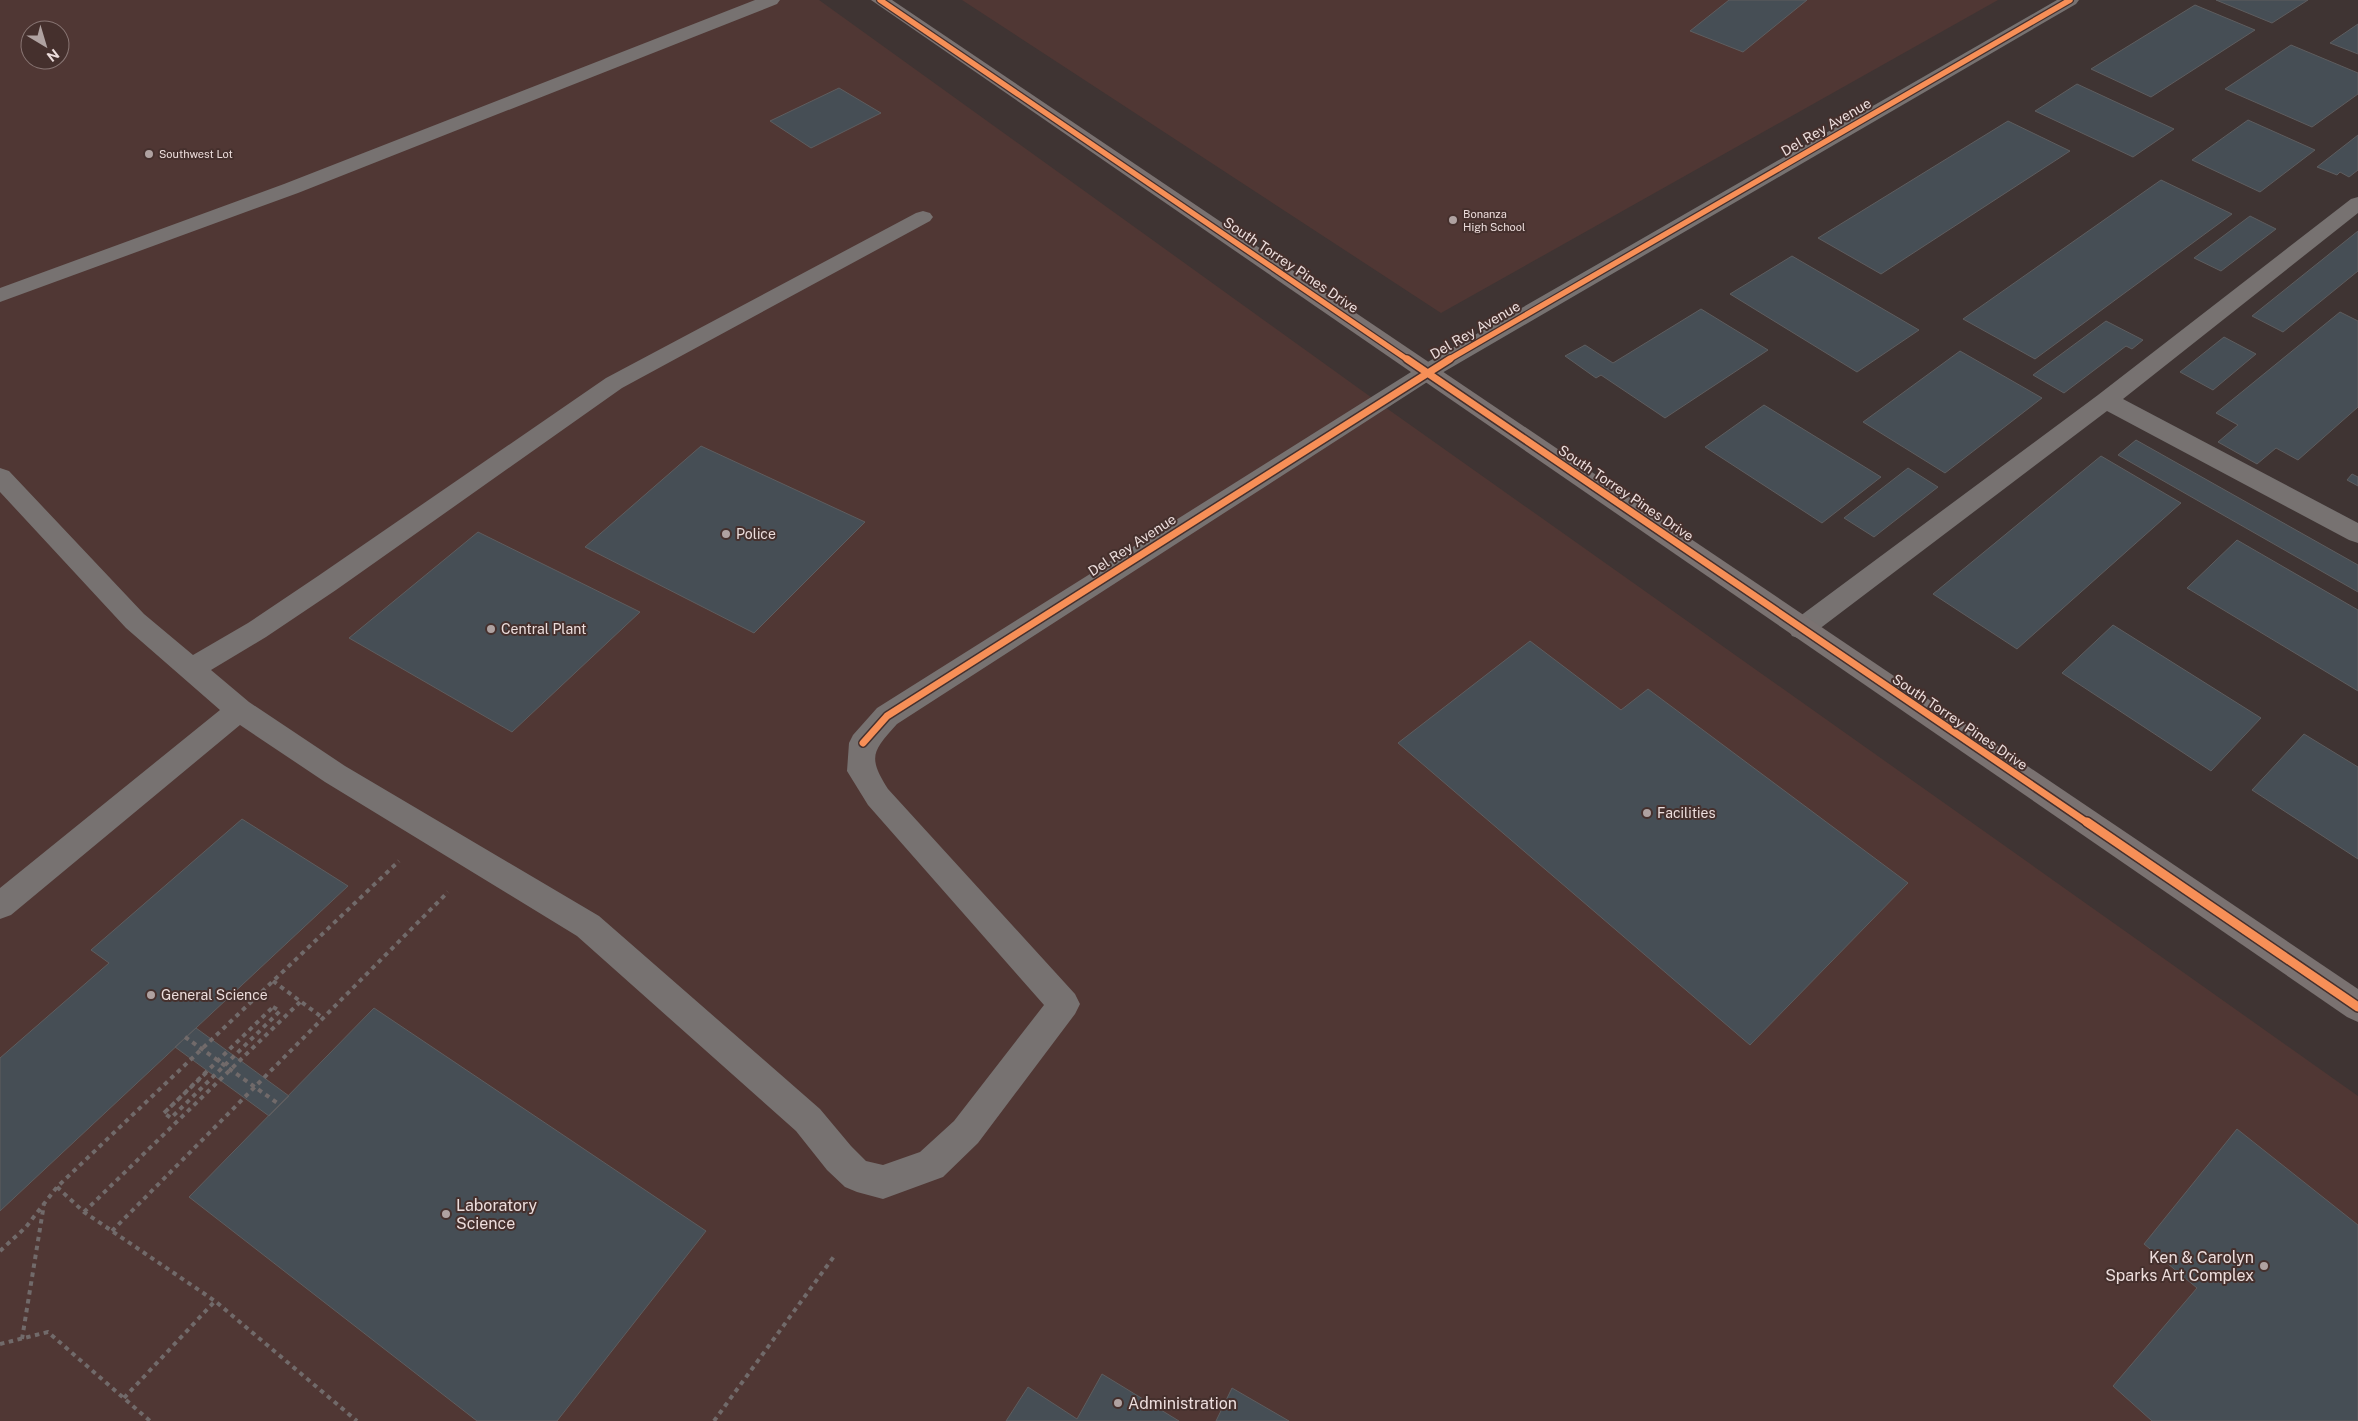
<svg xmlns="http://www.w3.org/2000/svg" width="2358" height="1421" font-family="'Public Sans',sans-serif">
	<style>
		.built { fill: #503734; fill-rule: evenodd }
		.building { fill: #464e55; stroke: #5e5d5f }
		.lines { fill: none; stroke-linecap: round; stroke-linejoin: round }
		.path { stroke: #716a6a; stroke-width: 4; stroke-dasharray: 4.5 4.5; stroke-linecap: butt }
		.minor { fill: #777271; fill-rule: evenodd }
		.major { fill: #7a7271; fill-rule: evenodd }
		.path-bridge { stroke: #716a6a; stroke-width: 4; stroke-dasharray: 4.5 4.5; stroke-linecap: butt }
		.cycleway-far2-casing { stroke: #45302d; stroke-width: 8 }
		.cycleway-far1-casing { stroke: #45302d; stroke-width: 10 }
		.cycleway-casing { stroke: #45302d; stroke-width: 12 }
		.cycleway-far2 { stroke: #f78f57; stroke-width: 5.5 }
		.cycleway-far1 { stroke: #f78f57; stroke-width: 7 }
		.cycleway { stroke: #f78f57; stroke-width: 9 }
		.poi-dot { fill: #afa2a1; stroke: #45302d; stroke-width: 2 }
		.labels { text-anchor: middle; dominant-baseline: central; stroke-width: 4; stroke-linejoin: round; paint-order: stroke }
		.far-poi-label { font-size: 11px; fill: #ecdddc; stroke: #45302d; text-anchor: start }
		.street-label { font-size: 14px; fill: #ecdddc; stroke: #45302d }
		.poi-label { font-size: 14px; fill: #ecdddc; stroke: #45302d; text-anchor: start }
		.near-poi-label { font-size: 16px; fill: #ecdddc; stroke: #45302d; text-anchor: start }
	</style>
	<rect width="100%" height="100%" fill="#3f3433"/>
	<path class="built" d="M0 0H819L1368 395 2358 1096V1421H0ZM30 30H60V60H30Z
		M962 0H1998L1441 313Z"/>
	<path class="building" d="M1729 0H1807L1743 52 1690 31Z
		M2216 0H2308L2272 23Z
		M2195 5 2255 30 2151 97 2091 69Z
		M2358 24V54L2330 43Z
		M2291 45 2358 73V94L2312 127 2225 89Z
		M2077 84 2174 129 2133 157 2035 111Z
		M839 88 881 113 811 148 770 121Z
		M2248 120 2315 150 2260 192 2192 160Z
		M2008 121 2070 151 1881 274 1818 238Z
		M2358 135V170L2349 177 2340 172 2337 175 2317 167Z
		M2161 180 2232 214 2035 359 1963 319Z
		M2250 216 2276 229 2221 271 2194 258Z
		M2358 231V271L2283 332 2252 316Z
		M1792 256 1919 330 1857 372 1730 294Z
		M1701 309 1768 350 1665 418 1601 375 1596 378 1565 356 1585 345 1613 363Z
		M2340 312 2358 321V407L2298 460 2276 448 2257 464 2218 442 2238 425 2216 413Z
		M2106 321 2143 340 2132 349 2126 346 2064 393 2033 375Z
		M2224 337 2256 354 2213 390 2180 372Z
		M1960 351 2042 398 1945 473 1863 422Z
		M1764 405 1881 477 1822 523 1705 447Z
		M2136 440 2358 565V592L2118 455Z
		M701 446 865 522 754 633 585 547Z
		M2101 456 2181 503 2017 649 1933 594Z
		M1908 468 1938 487 1874 537 1844 518Z
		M2352 474 2358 477V486L2347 480Z
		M478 532 640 612 512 732 349 638Z
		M2237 540 2358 610V691L2187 588Z
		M2113 625 2261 718 2211 771 2062 673Z
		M1530 641 1621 710 1648 689 1908 883 1750 1045 1398 743Z
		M2304 734 2358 767V859L2252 790Z
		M242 819 348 886 0 1211V1058L109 963 91 950Z
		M374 1008 706 1231 557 1421H477L189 1197Z
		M196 1028 289 1096 269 1116 175 1047Z
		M2237 1129 2358 1225V1421H2152L2113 1386 2197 1288 2144 1244Z
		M1102 1374 1179 1421H1006L1028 1387 1077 1419Z
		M1232 1388 1289 1421H1216Z"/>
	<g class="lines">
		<path class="path" d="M273 981 323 1018
			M273 1007 280 1011 171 1118 164 1113Z
			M164 1113 208 1071
			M57 1187 84 1212 215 1301 357 1421
			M84 1212 300 1002
			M112 1231 448 892
			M0 1251 26 1227 57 1187 399 861
			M22 1339 44 1204
			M0 1344 48 1332 150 1421
			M124 1398 215 1301
			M714 1421 835 1255"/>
		<path class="minor" d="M755 0H780L777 4 298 193 0 302V288L284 184Z
			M2057 0H2079L2076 4 1435 377 897 724C873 751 867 756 888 789L1075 994 1080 1004 1075 1014 978 1143 943 1177 883 1199 857 1192 845 1187 827 1170 796 1131 577 936 325 782 240 725 11 915 0 919V888L220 710 126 628 0 492V468L9 471 144 614 193 655 248 623 318 576 606 378 916 213 923 211 930 213 933 217 930 221 622 388 336 590 266 637 211 670 249 702 345 766 599 916 820 1109 851 1146 866 1161 883 1165 920 1152 954 1121 1044 1005 868 805 847 771 849 743 853 735 877 708 1419 367Z
			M2358 197V213L2123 399 2358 523V543L2349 540 2107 411 1810 636 1801 639 1792 636 1788 629 1792 622 2098 395 2351 199Z"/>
		<path class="major" d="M871 0H892L2358 989V1022L2347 1017Z"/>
		<path class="path-bridge" d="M185 1037 280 1105"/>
		<g class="cycleway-far2-casing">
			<path id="cycleway-far2" d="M880 0 1408 360
				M1448 360 2070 0"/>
		</g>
		<g class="cycleway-far1-casing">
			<path id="cycleway-far1" d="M1407 359 2089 824
				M863 743 887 716 1450 359"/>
		</g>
		<g class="cycleway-casing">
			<path id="cycleway" d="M2087 822 2358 1007"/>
		</g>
		<use href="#cycleway-far2" class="cycleway-far2"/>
		<use href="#cycleway-far1" class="cycleway-far1"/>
		<use href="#cycleway" class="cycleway"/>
	</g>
	<g class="poi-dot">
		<circle cx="149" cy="154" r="5"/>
		<circle cx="1453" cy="220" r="5"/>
		<circle cx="726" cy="534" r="5"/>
		<circle cx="491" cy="629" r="5"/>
		<circle cx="1647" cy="813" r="5"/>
		<circle cx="151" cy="995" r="5"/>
		<circle cx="446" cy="1214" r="5"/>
		<circle cx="2264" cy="1266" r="5"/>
		<circle cx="1118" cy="1403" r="5"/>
	</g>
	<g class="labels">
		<g class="far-poi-label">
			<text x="159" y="154">Southwest Lot</text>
			<text x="1463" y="214">Bonanza<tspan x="1463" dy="13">High School</tspan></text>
		</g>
		<g class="street-label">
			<text transform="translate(1826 127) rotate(-30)">Del Rey Avenue</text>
			<text transform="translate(1291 265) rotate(34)">South Torrey Pines Drive</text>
			<text transform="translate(1475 330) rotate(-30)">Del Rey Avenue</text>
			<text transform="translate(1626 493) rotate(34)">South Torrey Pines Drive</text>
			<text transform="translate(1132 545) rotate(-33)">Del Rey Avenue</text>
			<text transform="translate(1960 722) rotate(34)">South Torrey Pines Drive</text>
		</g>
		<g class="poi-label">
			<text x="736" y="534">Police</text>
			<text x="501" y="629">Central Plant</text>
			<text x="1657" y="813">Facilities</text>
			<text x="161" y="995">General Science</text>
		</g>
		<g class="near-poi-label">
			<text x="456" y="1205">Laboratory<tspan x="456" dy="18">Science</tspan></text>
			<text x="2254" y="1257" text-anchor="end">Ken &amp; Carolyn<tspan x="2254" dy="18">Sparks Art Complex</tspan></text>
			<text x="1128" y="1403">Administration</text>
		</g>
	</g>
	<g transform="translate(45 45) rotate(142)"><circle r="24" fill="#45302d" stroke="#887573"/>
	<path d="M0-4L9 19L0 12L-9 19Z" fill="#afa2a1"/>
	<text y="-8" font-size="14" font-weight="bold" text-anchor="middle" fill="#ecdddc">N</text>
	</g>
</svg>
